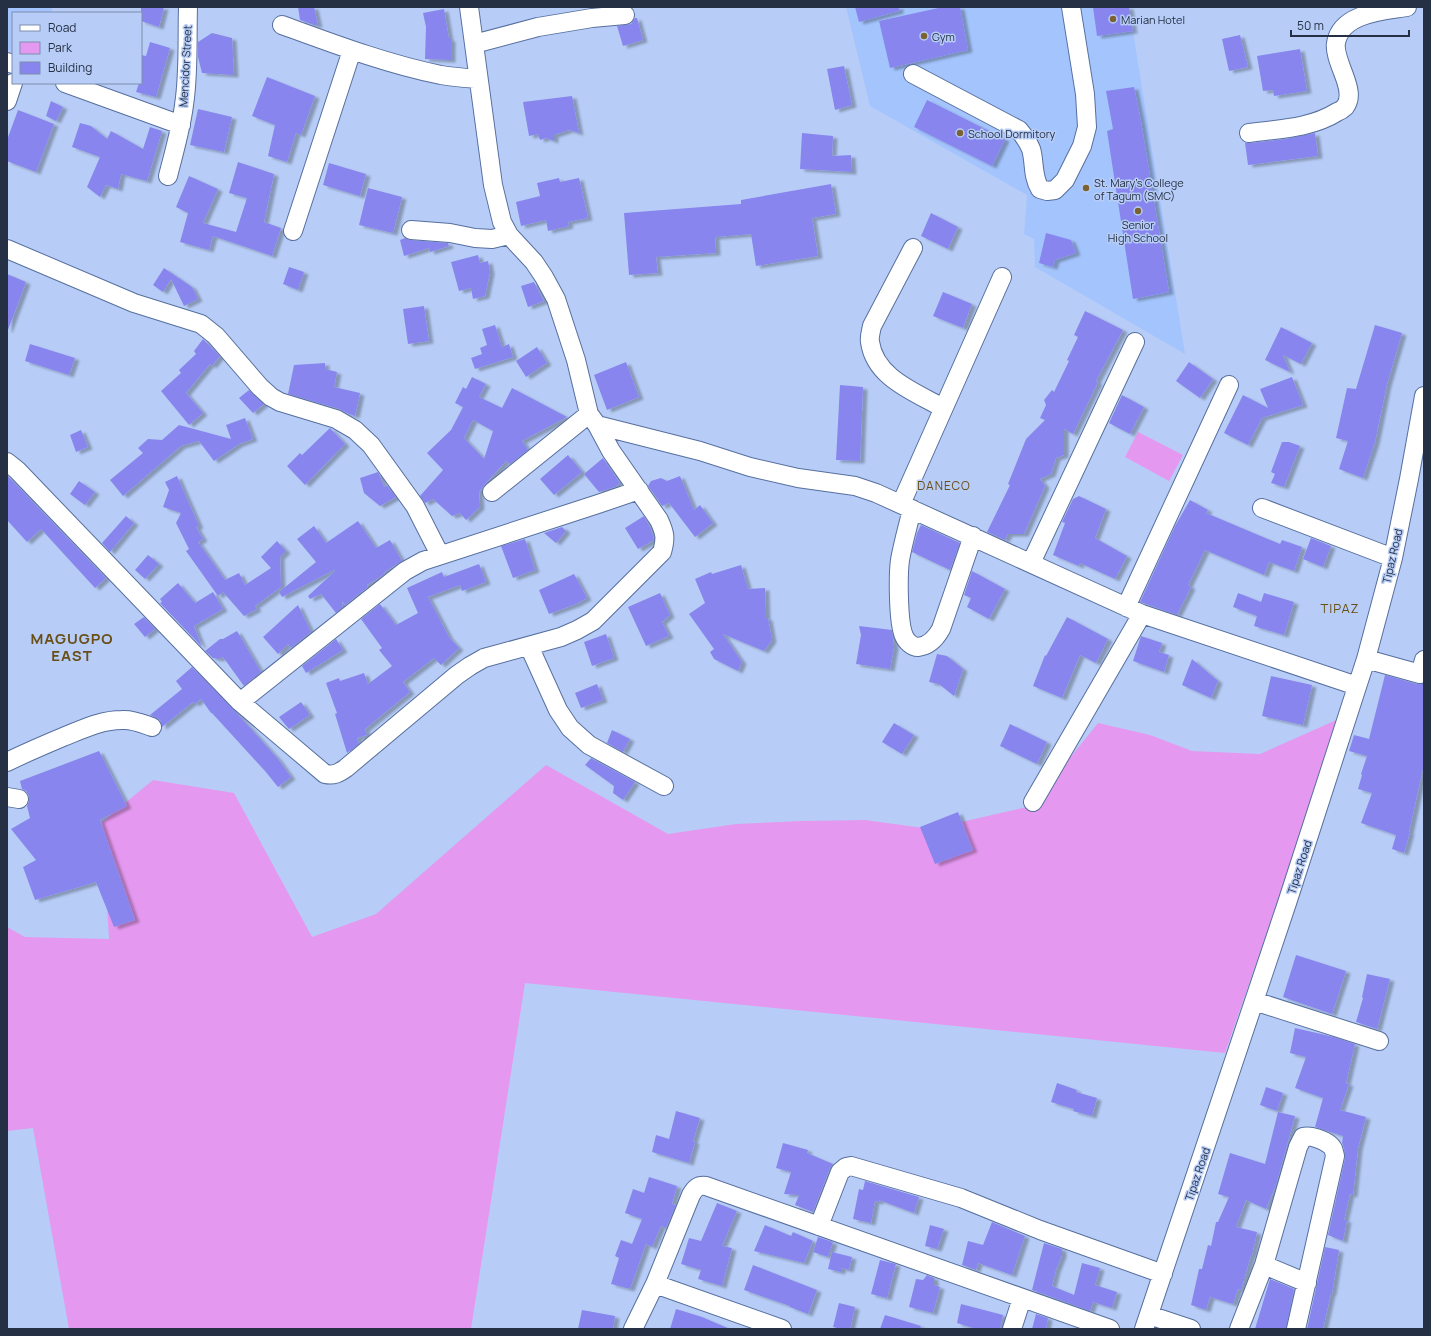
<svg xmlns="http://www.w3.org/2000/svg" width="1431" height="1336" font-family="Manrope,sans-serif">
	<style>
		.built { fill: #a4c4fd }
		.green { fill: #e598f0 }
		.building { fill: #8886ee; fill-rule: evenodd; filter: url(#shadow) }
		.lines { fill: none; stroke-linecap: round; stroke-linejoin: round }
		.minor-casing { stroke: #566f9e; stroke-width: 20 }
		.minor { stroke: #fff; stroke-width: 18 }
		.poi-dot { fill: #7a6233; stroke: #b7cdf7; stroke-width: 1.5 }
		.labels { text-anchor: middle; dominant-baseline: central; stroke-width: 3; stroke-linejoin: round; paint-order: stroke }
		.poi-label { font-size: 11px; fill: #253044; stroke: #b7cdf7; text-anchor: start }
		.street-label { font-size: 11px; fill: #253044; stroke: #b7cdf7 }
		.neighbourhood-label { font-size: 12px; letter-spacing: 1px; fill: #694f16; stroke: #b7cdf7 }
		.quarter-label { font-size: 13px; letter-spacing: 1px; fill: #694f16; stroke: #b7cdf7 }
		.district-label { font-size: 15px; font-weight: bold; letter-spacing: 1px; fill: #694f16; stroke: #b7cdf7 }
	</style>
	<defs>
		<filter id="shadow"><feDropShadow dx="4.5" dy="2.5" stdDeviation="1" flood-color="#0004"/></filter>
	</defs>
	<rect width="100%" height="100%" fill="#b7cdf7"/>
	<path class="built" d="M7 7H51L53 13H13V52L7 49Z
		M846 7H1129L1185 354 1035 267 1034 239 1024 234 1027 195 870 106Z"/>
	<path class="green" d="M1138 432 1183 455 1169 481 1125 457Z
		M1341 718 1225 1053 525 983 471 1329H69L33 1128 7 1131V927L25 937 109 939 102 822 153 780 234 793 312 937 376 914 546 765 668 834 736 824 801 821 865 820 931 829 1031 806 1098 723 1150 735 1192 751 1260 754Z"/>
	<path class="building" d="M141 7H164L159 27 141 21Z
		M298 7H314L318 25H314L300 20Z
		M855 7H899V11L859 22Z
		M943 7H960L968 50 890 68 879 21Z
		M1093 7H1129L1133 31 1097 36Z
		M444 9 449 39H451V60L425 59 426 27 423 13Z
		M635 18H637L643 40 623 46 617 26 631 24Z
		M212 33 232 38 234 75 202 73 198 57V42Z
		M1240 35 1248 67 1229 71 1222 39Z
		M150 42 170 48 156 97 136 92 139 83H141V55L146 56Z
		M1300 49 1307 91 1274 96 1273 90 1263 91 1257 56Z
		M844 66 852 105 835 110 827 69Z
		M267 77 315 96 301 135 296 133 287 162 268 156 275 125 252 116Z
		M1134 87 1141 122 1169 292 1133 299 1107 131 1113 129 1106 91Z
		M572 96 579 133 569 130 554 135V141L546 138 540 140 538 134 529 136 523 102Z
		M927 100 1005 139 992 166 914 127Z
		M51 101 63 107 56 121 46 116Z
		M198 109 232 117 224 152 190 145Z
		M18 110 54 124 36 172 7 161V140Z
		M80 123 91 126 107 139 111 131 143 149 150 127 162 131 147 181 121 174 118 189 106 185 100 197 87 187 100 157 72 147Z
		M802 133 833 136 832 156 851 155 852 172 800 169Z
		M1315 133 1318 156 1248 165 1245 143H1250L1285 139Z
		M238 162 274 174 264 222 281 228 272 256 213 236 209 250 180 242 188 213 176 207 189 176 218 189 203 223 236 232 247 198 229 193Z
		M329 163 366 174 360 196 323 185Z
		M559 178 560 182 579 178 588 218 568 222 569 226 548 231 546 220 521 226 516 202 540 196 537 183Z
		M831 184 836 214 812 218 818 256 756 266 751 234 715 237 716 253 656 257 658 273 629 275 624 213 741 204V200Z
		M368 188 402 197 393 233 359 225Z
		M931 213 958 227 948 249 921 236Z
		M1046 233 1071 240 1076 253 1055 260 1053 267 1039 263Z
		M405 238 410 240 448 243 449 246 430 252 429 248 404 256 400 240Z
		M478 255 480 263 488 261 490 272 485 296 473 299 471 288 459 291 451 262Z
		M289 267 304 272 298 290 283 284Z
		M164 268 192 287 198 299 184 306 171 279 163 292 153 285Z
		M7 274 26 282 8 330H7Z
		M534 282 544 301 528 307 521 286Z
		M943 292 972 304 963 328 933 316Z
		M424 306 429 341 408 344 403 309Z
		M1085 311 1123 330 1096 381 1098 382 1073 434 1064 429V455L1056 458 1051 474 1040 479 1045 486 1024 534H1008L1005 540 987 532 1010 485 1008 484 1026 439 1045 420 1040 418 1046 405 1044 400 1052 390 1054 392 1069 361 1067 360 1078 337 1074 335Z
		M495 325 502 347 509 344 513 357 475 369 471 358 482 354 480 348 487 345 482 329Z
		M1375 325 1402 333 1387 384 1375 442 1363 478 1339 469 1348 441 1336 438 1347 388 1356 389Z
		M1281 327 1312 343 1301 364 1283 355 1290 372 1265 360Z
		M203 339 220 356 212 366 210 364 186 393 203 413 189 425 161 391 181 373 179 370 196 354 194 351Z
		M30 344 75 358 69 375 25 361Z
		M537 347 547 363 526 377 516 361Z
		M626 362 639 397 607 410 594 375Z
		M1189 362 1213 379 1200 398 1176 381Z
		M325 363V369L337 372 334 387 360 393 355 416 349 414 339 409 288 394 294 365Z
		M472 377 486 384 479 397 502 408 512 388 567 417 522 441 528 450 510 464 506 461 485 484 479 492 480 507 466 520 460 513 452 516 433 499 425 503 420 496 443 470 427 453 451 430 463 407 455 403 463 387 466 389ZM473 420 493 431 484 459 464 438Z
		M1292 377 1303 405 1262 418 1248 445 1224 433 1243 395 1268 408 1260 389Z
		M840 385 863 387 860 461 836 460Z
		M249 390 264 404 253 413 239 398Z
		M1122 395 1144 407 1130 434 1109 423Z
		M245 418 253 439 239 444 214 461 199 441 181 446 123 496 110 480 143 453 138 448 148 439 162 440 179 425 231 439 226 425Z
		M330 428 345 444 305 485 287 466 300 453 302 455Z
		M81 430 88 447 76 452 70 435Z
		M1282 442H1289L1300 446 1284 487 1271 483 1275 474 1271 472Z
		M568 455 582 472 554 495 540 479Z
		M603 458 620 483 615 487 599 492 584 474Z
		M378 472 380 476 384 487 387 485 396 497 380 506 364 493 360 478Z
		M7 475 106 578 95 588 41 529 27 542 7 520Z
		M177 476 199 526 196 527 203 539 198 542 225 580 239 573 245 585 271 568 261 557 277 541 286 551 280 557 281 587 255 606 257 609 244 616 223 592 218 596 186 551 189 549 176 523 181 513 163 507 169 490 165 482Z
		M680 476 694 510 700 505 713 523 695 537 669 503 662 506 648 486 651 481 661 478 667 481Z
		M79 481 95 492 85 505 70 494Z
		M1079 496 1106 509 1095 538 1127 556 1115 579 1080 563 1079 566 1053 555 1065 523 1062 522 1073 499Z
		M1190 500 1208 510 1206 513 1280 544 1282 540 1302 547 1294 571 1269 562 1264 575 1205 550 1188 585 1191 587 1177 615 1140 602 1175 526Z
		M126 516 134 523 110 552 102 543Z
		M644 516 651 529 654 540 638 549 625 528Z
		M358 521 376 548 390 540 402 561 386 571 383 575 367 585 368 587 345 605 342 601 343 607 336 613 321 594 310 599 308 596 335 571 334 570 282 597 279 592 316 562 297 539 314 526 326 543Z
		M921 525 960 543 950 570 912 552 917 533Z
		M562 527 566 531 556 543 544 533Z
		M1311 538 1331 546 1323 567 1303 559Z
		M525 539 535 570 513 578 501 546Z
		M148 555 159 564 145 579 135 570Z
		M479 564 486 582 462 591 460 585 428 597 449 637 459 648 441 665 434 658 403 682 410 692 365 729 367 735 357 738 359 744 347 753 335 714 337 713 326 683 339 678 340 681 364 673 368 684 392 666 379 650 382 648 361 619 380 604 396 625 418 613 407 588 442 572 444 577Z
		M741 565 748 589 765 588 766 618H768L772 640 764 651 723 634 742 662 738 671 714 659 710 652 714 649 689 614 705 603 695 579 711 572 712 574Z
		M972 571 1005 589 989 619 967 607 971 598 964 595Z
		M574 574 587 598 576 604 549 614 539 590Z
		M178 583 195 603 213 592 223 609 194 626 202 647 160 603 162 602 160 599Z
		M660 593 670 615 662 622 669 636 646 646 628 607Z
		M1238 593 1261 602 1264 593 1294 602 1284 635 1254 626 1257 616 1233 607Z
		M298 605 311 632 291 648 288 644 278 654 263 637Z
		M144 617 155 629 145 637 134 624Z
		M1067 617 1108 639 1096 663 1080 655 1062 698 1033 686 1045 655 1046 656Z
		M859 626 892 630 894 647 890 669 856 664 861 635Z
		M237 631 261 672 244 686 223 657 219 659 213 658 205 651 220 639H223Z
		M606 634 614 658 592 666 584 642Z
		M1141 636 1162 643 1159 652 1169 655 1164 672 1133 661Z
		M336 639 343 650 306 673 302 666Z
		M937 654 947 656 963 669 954 696 939 684 929 682Z
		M1192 659 1218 681 1211 698 1182 685Z
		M192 667 235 711 278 759 291 777 278 787 265 771 212 713H211L201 699 195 704 193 702 162 727 160 720 150 715 182 689 176 681Z
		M1385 675 1417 684 1424 683V764L1409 832H1410L1404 853 1392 849 1396 835 1361 823 1372 793 1358 789 1362 775 1361 774 1367 756 1349 751 1354 735 1369 739Z
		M1271 676 1312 685 1303 725 1262 716Z
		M597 684 603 700 581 708 575 693Z
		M301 702 310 715 289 729 279 717Z
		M894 723 914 735 902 754 882 742Z
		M1010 724 1047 742 1037 764 1000 746Z
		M612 730 630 739 623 752 607 743Z
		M99 751 127 806 100 820 135 920 114 927 96 882 35 900 23 867 36 860 11 829 30 818 27 806 29 801V796L26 791 22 789 20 781Z
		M591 758 635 782 623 800 613 793 614 786 585 765Z
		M958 812 973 850 935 864 920 827Z
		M1296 955 1346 971 1332 1014 1283 997Z
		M1367 974 1390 979 1377 1029 1356 1022 1363 998 1362 997Z
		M1295 1028 1334 1037 1355 1044 1346 1083 1349 1084 1340 1110 1366 1117 1358 1148 1353 1195 1350 1194 1344 1220H1347L1343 1241 1328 1235 1345 1158 1344 1149 1342 1143 1343 1136 1315 1127 1323 1098 1295 1088 1306 1057 1290 1053Z
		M1057 1083 1077 1090 1076 1092 1097 1098 1092 1116 1073 1111 1074 1109 1051 1102Z
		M1266 1087 1283 1093 1277 1111 1260 1105Z
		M676 1111 700 1118 693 1141 695 1142 689 1163 652 1152 656 1135 669 1139Z
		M1278 1112 1295 1116 1276 1185 1266 1209 1246 1200 1236 1227 1257 1232 1252 1255H1251L1241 1290 1238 1289 1233 1304 1210 1297 1206 1310 1191 1305 1199 1269H1202L1208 1245 1211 1246 1216 1222H1218L1229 1197 1218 1194 1230 1153 1265 1164Z
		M783 1143 808 1150 807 1153 833 1164 830 1168 813 1212 795 1205 799 1195 784 1194 791 1172 776 1168Z
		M649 1177 677 1186 672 1204 676 1205 666 1228 661 1226 652 1247 646 1244 630 1289 611 1284 619 1258 615 1256 621 1240 632 1244 642 1219 625 1213 633 1189 644 1193Z
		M865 1181 919 1197 914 1213 879 1200V1202L875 1201 871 1223 853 1219 859 1189 863 1190Z
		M717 1203 737 1211 722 1246 732 1248 722 1286 698 1279 701 1270 681 1264 689 1238 701 1241Z
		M992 1222 1025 1236 1012 1275 978 1263 976 1270 962 1265 968 1241 983 1245Z
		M765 1225 791 1236 793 1232 813 1241 804 1263 754 1251Z
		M930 1225 944 1229 937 1249 925 1246Z
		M818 1237 833 1242 828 1257 813 1252Z
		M1044 1243 1062 1249V1255L1056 1270 1052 1286 1074 1295 1082 1263 1100 1268 1095 1285 1117 1292 1112 1308 1093 1302 1090 1311 1032 1290Z
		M1325 1247 1339 1250 1332 1293H1331L1323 1329H1307Z
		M832 1252 852 1257 849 1270 841 1268V1272L828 1269Z
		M880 1260 896 1264 887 1298 871 1294Z
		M753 1265 817 1290 808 1314 790 1307V1306L744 1290Z
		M927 1275 934 1278V1285L940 1287 933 1313 909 1307 916 1279 923 1280Z
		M1270 1279 1294 1289 1286 1329H1255Z
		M839 1303 855 1307 850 1329H841L833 1327Z
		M961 1304 1003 1315 1000 1329H976L957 1323Z
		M676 1309 702 1317 730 1329H670Z
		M582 1310 615 1316 613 1329H578Z
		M1036 1314 1048 1318 1046 1329H1032Z
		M885 1315 921 1326 920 1329H880Z"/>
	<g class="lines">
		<g class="minor-casing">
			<path id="minor" d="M282 25C334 44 387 64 441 75 453 77 466 78 478 79
				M474 44 538 27 592 18 625 15
				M7 62 13 64
				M913 74 1019 130C1024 136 1028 142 1031 149 1035 162 1032 176 1040 189L1047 191 1055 190 1065 180 1082 146 1087 127 1085 94 1071 7
				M65 83 181 125
				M7 101 13 83
				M1249 133C1279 129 1312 128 1337 112 1340 111 1343 109 1345 107 1351 99 1349 90 1346 81 1343 71 1334 53 1336 43 1341 13 1383 11 1407 7
				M168 176C174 152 181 129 184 105 189 73 187 39 188 7
				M411 230 450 233 475 238 492 239 509 235
				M293 231 352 50
				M913 248 872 326C871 331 869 337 870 342 875 378 915 392 943 408
				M7 249 134 303 201 324 216 336 260 387 271 397 280 402 336 419 355 430 371 445 415 506 440 555
				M597 425 700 451 750 467 798 478 855 486 876 493 1142 614 1357 686
				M7 462 17 470 240 702 325 774C334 776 339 773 346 768L457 675 470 666 484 658 561 637 577 630 593 621 662 552C666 538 665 533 659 520L611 451 597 425 589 414 576 360 556 299 544 277 534 262 509 235 502 222 493 185 469 7
				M492 492 589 414
				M901 504 1002 277
				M1262 508 1393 558
				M912 509C908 526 903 543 900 560 898 575 898 623 904 636 906 641 912 647 918 647 929 646 936 638 941 629L973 536
				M1031 563 1135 342
				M1126 607 1229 385
				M529 646 558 710 570 728 589 745 664 786
				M1366 659 1420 674 1424 660
				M240 702 405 571 423 561 598 504 639 490
				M7 762C25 753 44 745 63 737 83 729 101 720 122 720 133 719 143 724 152 727
				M7 797 19 799
				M1033 802 1142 614
				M1254 1001 1379 1041
				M819 1226 840 1172 846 1167 851 1166 961 1198 1040 1230 1163 1274
				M1264 1265 1307 1283
				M655 1284 782 1329
				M1149 1315 1191 1329
				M633 1329 655 1284 691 1195C695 1188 698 1185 706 1186L1110 1329
				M1012 1329 1022 1298
				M1144 1329 1287 903 1366 659 1393 558 1409 479 1424 396
				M1239 1329 1264 1265 1298 1147 1303 1137C1311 1135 1324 1140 1330 1145 1334 1148 1334 1152 1335 1156L1296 1329"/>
		</g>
		<use href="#minor" class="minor"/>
	</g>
	<g class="poi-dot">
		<circle cx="1113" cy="19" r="4"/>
		<circle cx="924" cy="36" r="4"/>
		<circle cx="960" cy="133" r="4"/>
		<circle cx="1086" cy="188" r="4"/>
		<circle cx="1138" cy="211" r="4"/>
	</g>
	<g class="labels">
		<g class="poi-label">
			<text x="1121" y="19">Marian Hotel</text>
			<text x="932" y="36">Gym</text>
			<text x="968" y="133">School Dormitory</text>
			<text x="1094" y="182">St. Mary's College<tspan x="1094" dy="13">of Tagum (SMC)</tspan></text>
			<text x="1138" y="224" text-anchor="middle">Senior<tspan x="1138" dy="13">High School</tspan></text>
		</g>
		<g class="street-label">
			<text transform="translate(185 66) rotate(-87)">Mencidor Street</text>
			<text transform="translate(1392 556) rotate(-77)">Tipaz Road</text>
			<text transform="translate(1299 867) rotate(-72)">Tipaz Road</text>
			<text transform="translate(1197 1174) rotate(-71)">Tipaz Road</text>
		</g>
		<g class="neighbourhood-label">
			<text x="944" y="485">DANECO</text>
		</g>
		<g class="quarter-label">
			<text x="1340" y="608">TIPAZ</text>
		</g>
		<g class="district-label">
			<text x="72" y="638">MAGUGPO<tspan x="72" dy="17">EAST</tspan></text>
		</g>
	</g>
	<rect width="1431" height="1336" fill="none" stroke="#253044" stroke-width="16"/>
	<rect x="12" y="12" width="130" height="72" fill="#b7cdf7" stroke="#7d8eaf"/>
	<rect x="20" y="25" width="20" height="6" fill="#ffffff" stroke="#7d8eaf"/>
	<text x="48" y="32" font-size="12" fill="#253044">Road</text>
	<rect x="20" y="42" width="20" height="12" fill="#e598f0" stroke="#7d8eaf"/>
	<text x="48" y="52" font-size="12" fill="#253044">Park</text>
	<rect x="20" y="62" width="20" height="12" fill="#8886ee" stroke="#7d8eaf"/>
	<text x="48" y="72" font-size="12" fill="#253044">Building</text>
	<path d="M1291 30v6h118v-6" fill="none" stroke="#253044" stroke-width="2"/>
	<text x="1297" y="30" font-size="12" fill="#253044" stroke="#b7cdf7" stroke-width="3" paint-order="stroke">50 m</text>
</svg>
